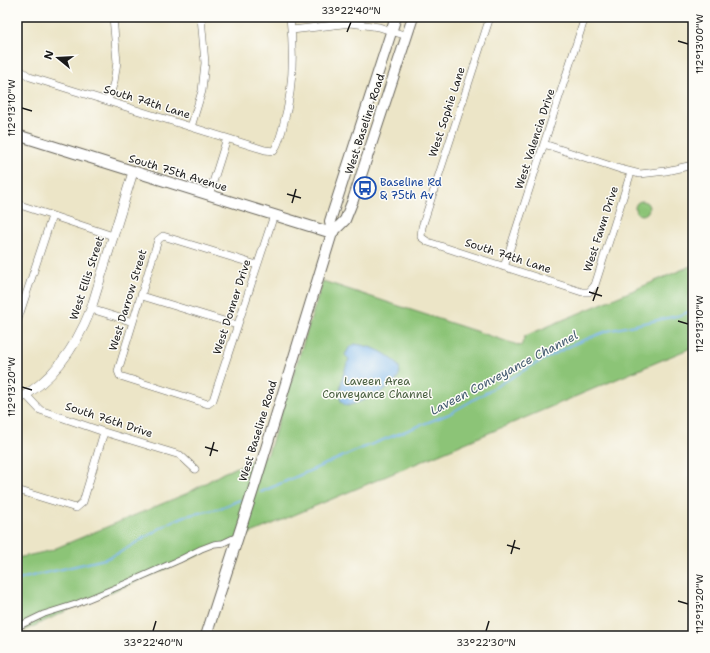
<svg xmlns="http://www.w3.org/2000/svg" width="710" height="653" font-family="'Shantell Sans',sans-serif">
	<style>
		.green { fill: #8cc477; stroke: #54704a }
		.water { fill: #78b4ea; stroke: #4a6883 }
		.lines { fill: none; stroke-linecap: round; stroke-linejoin: round }
		.stream { stroke: #78b4ea; stroke-width: 2 }
		.pedestrian-casing { stroke: #656258; stroke-width: 7 }
		.minor-casing { stroke: #656258; stroke-width: 8 }
		.tertiary-casing { stroke: #656258; stroke-width: 10 }
		.secondary-casing { stroke: #656258; stroke-width: 12 }
		.pedestrian { stroke: #fff; stroke-width: 5.5 }
		.minor { stroke: #fff; stroke-width: 7 }
		.tertiary { stroke: #fff; stroke-width: 9 }
		.secondary { stroke: #fff; stroke-width: 10 }
		.ticks { fill: none; stroke: #1c1c1c; stroke-width: 1.5 }
		.labels { text-anchor: middle; dominant-baseline: central; stroke-width: 3; stroke-linejoin: round; paint-order: stroke }
		.street-label { font-size: 11px; fill: #1c1c1c; stroke: #fdfcf7 }
		.transit-label { font-size: 11px; fill: #164399; stroke: #fdfcf7; text-anchor: start }
		.park-label { font-size: 11px; fill: #495f40; stroke: #fdfcf7 }
		.water-label { font-size: 12px; font-style: italic; fill: #41596e; stroke: #fdfcf7 }
		.neatline { fill: none; stroke: #1c1c1c; stroke-width: 1.5 }
		.ticks-label { font-size: 10px; text-anchor: middle; fill: #1c1c1c }
	</style>
	<rect width="100%" height="100%" fill="#fdfcf7"/>
	<filter id="ink" filterUnits="userSpaceOnUse"><feTurbulence type="fractalNoise" baseFrequency=".025" numOctaves="2"/><feDisplacementMap in="SourceGraphic" scale="8" xChannelSelector="R" yChannelSelector="G"/><feConvolveMatrix kernelMatrix="1 2 1 2 8 2 1 2 1" color-interpolation-filters="sRGB"/></filter>
	<filter id="wash" filterUnits="userSpaceOnUse"><feTurbulence type="fractalNoise" baseFrequency=".012" numOctaves="4" result="noise"/><feDisplacementMap in="SourceGraphic" scale="16" xChannelSelector="R" yChannelSelector="G"/><feGaussianBlur stdDeviation="0.9" result="paint"/><feColorMatrix in="noise" values="0 0 0 0 0 0 0 0 0 0 0 0 0 0 0 0 0 1.4 0 .05"/><feComposite in="paint" operator="in"/></filter>
	<g filter="url(#wash)">
		<rect width="100%" height="100%" fill="#ece5c7"/>
		<path class="green" d="M635 208a7 7 0 1 1 14 0a7 7 0 1 1-14 0Z
			M693 265V347L66 611 17 634V558L49 551 188 493 223 473 268 454 323 281 521 346 525 336Z"/>
		<path class="water" d="M355 344C369 346 381 350 392 359 420 381 362 402 347 406 343 404 340 401 340 396 339 387 345 368 349 359L345 355 349 348Z"/>
		<g class="lines">
			<path class="stream" d="M261 492 360 449 449 414 535 364 574 344 607 331 681 315 693 310
				M17 581 24 578 105 559 119 553 169 523 185 516 218 509 240 500"/>
		</g>
	</g>
	<g filter="url(#ink)">
		<g class="lines">
			<g class="pedestrian-casing">
				<path id="pedestrian" d="M17 627 44 614 76 604 127 583 179 560 201 549 214 544 223 543 238 536"/>
			</g>
			<g class="minor-casing">
				<path id="minor" d="M490 17 422 227 421 237 428 242 582 292H589L595 285 631 172
					M292 30 351 23 379 27 407 36
					M17 68 30 77 265 150 274 151C279 142 282 132 284 122 294 87 294 53 290 17
					M108 101 114 82 117 62 113 17
					M191 127 202 91 205 63 201 17
					M544 144 620 169 640 174 666 171 693 165
					M209 195 227 138
					M17 204 113 236
					M257 265 163 236 158 240 118 371 120 376 208 404 213 400 274 215
					M504 267 585 17
					M142 296 237 325
					M91 309 133 322
					M17 322 52 216
					M26 395 40 410 104 432 180 455 195 469
					M17 490 76 508 83 502 104 432"/>
			</g>
			<g class="tertiary-casing">
				<path id="tertiary" d="M17 400C54 380 76 347 91 309L133 172"/>
			</g>
			<g class="secondary-casing">
				<path id="secondary" d="M17 135 332 233
					M332 233 330 221 396 17
					M206 636 256 481 332 233 345 220 353 200 413 17"/>
			</g>
			<use href="#pedestrian" class="pedestrian"/>
			<use href="#minor" class="minor"/>
			<use href="#tertiary" class="tertiary"/>
			<use href="#secondary" class="secondary"/>
		</g>
	</g>
	<path class="ticks" d="M347 32 351 22M678 41 688 44M22 108 32 111M287 194 301 198M292 203 296 189M589 292 602 296M593 301 598 287M678 321 688 324M22 387 32 390M205 447 218 451M210 456 214 442M507 545 520 549M511 554 515 540M678 601 688 604M153 631 156 621M486 631 489 621"/>
	<defs>
		<g id="bus-ring" transform="scale(1.15)"><circle r="9.5" fill="#fdfcf7" stroke="#1a4fb4" stroke-width="1.5"/><path d="M-5-6H5V4H4V6H2V4H-2V6H-4V4H-5ZM-3.5-4V0h7V-4ZM-3.5 1.2v1.5H-2V1.2ZM2 1.2v1.5H3.5V1.2Z" fill="#1a4fb4"/></g>
	</defs>
	<g fill-rule="evenodd">
		<use href="#bus-ring" x="365" y="188"/>
	</g>
	<g class="labels">
		<g class="street-label">
			<text transform="translate(147 102) rotate(17)">South 74th Lane</text>
			<text transform="translate(447 112) rotate(-72)">West Sophie Lane</text>
			<text transform="translate(365 124) rotate(-72)">West Baseline Road</text>
			<text transform="translate(535 139) rotate(-72)">West Valencia Drive</text>
			<text transform="translate(178 173) rotate(17)">South 75th Avenue</text>
			<text transform="translate(601 229) rotate(-72)">West Fawn Drive</text>
			<text transform="translate(508 256) rotate(18)">South 74th Lane</text>
			<text transform="translate(87 278) rotate(-72)">West Ellis Street</text>
			<text transform="translate(128 300) rotate(-73)">West Darrow Street</text>
			<text transform="translate(232 307) rotate(-72)">West Donner Drive</text>
			<text transform="translate(109 420) rotate(18)">South 76th Drive</text>
			<text transform="translate(258 431) rotate(-73)">West Baseline Road</text>
		</g>
		<g class="transit-label">
			<text x="380" y="182">Baseline Rd<tspan x="380" dy="13">&amp; 75th Av</tspan></text>
		</g>
		<g class="park-label">
			<text x="377" y="381">Laveen Area<tspan x="377" dy="13">Conveyance Channel</tspan></text>
		</g>
		<g class="water-label">
			<text transform="translate(504 373) rotate(-28)">Laveen Conveyance Channel</text>
		</g>
	</g>
	<rect width="710" height="653" fill="none" stroke="#fdfcf7" stroke-width="44"/>
	<g transform="translate(58 58) rotate(288)" stroke="#fdfcf7" stroke-width="3" paint-order="stroke">
	<path d="M0-3L7 15L0 10L-7 15Z" fill="#1c1c1c"/>
	<text y="-6" font-size="11" font-weight="bold" text-anchor="middle" fill="#1c1c1c">N</text>
	</g>
	<rect x="22" y="22" width="666" height="609" class="neatline"/>
	<g class="ticks-label">
		<text x="351" y="14">33°22'40"N</text>
		<text transform="translate(699 44) rotate(-90)" y="4">112°13'00"W</text>
		<text transform="translate(11 108) rotate(-90)" y="4">112°13'10"W</text>
		<text transform="translate(699 324) rotate(-90)" y="4">112°13'10"W</text>
		<text transform="translate(11 387) rotate(-90)" y="4">112°13'20"W</text>
		<text transform="translate(699 604) rotate(-90)" y="4">112°13'20"W</text>
		<text x="153" y="646">33°22'40"N</text>
		<text x="486" y="646">33°22'30"N</text>
	</g>
</svg>
